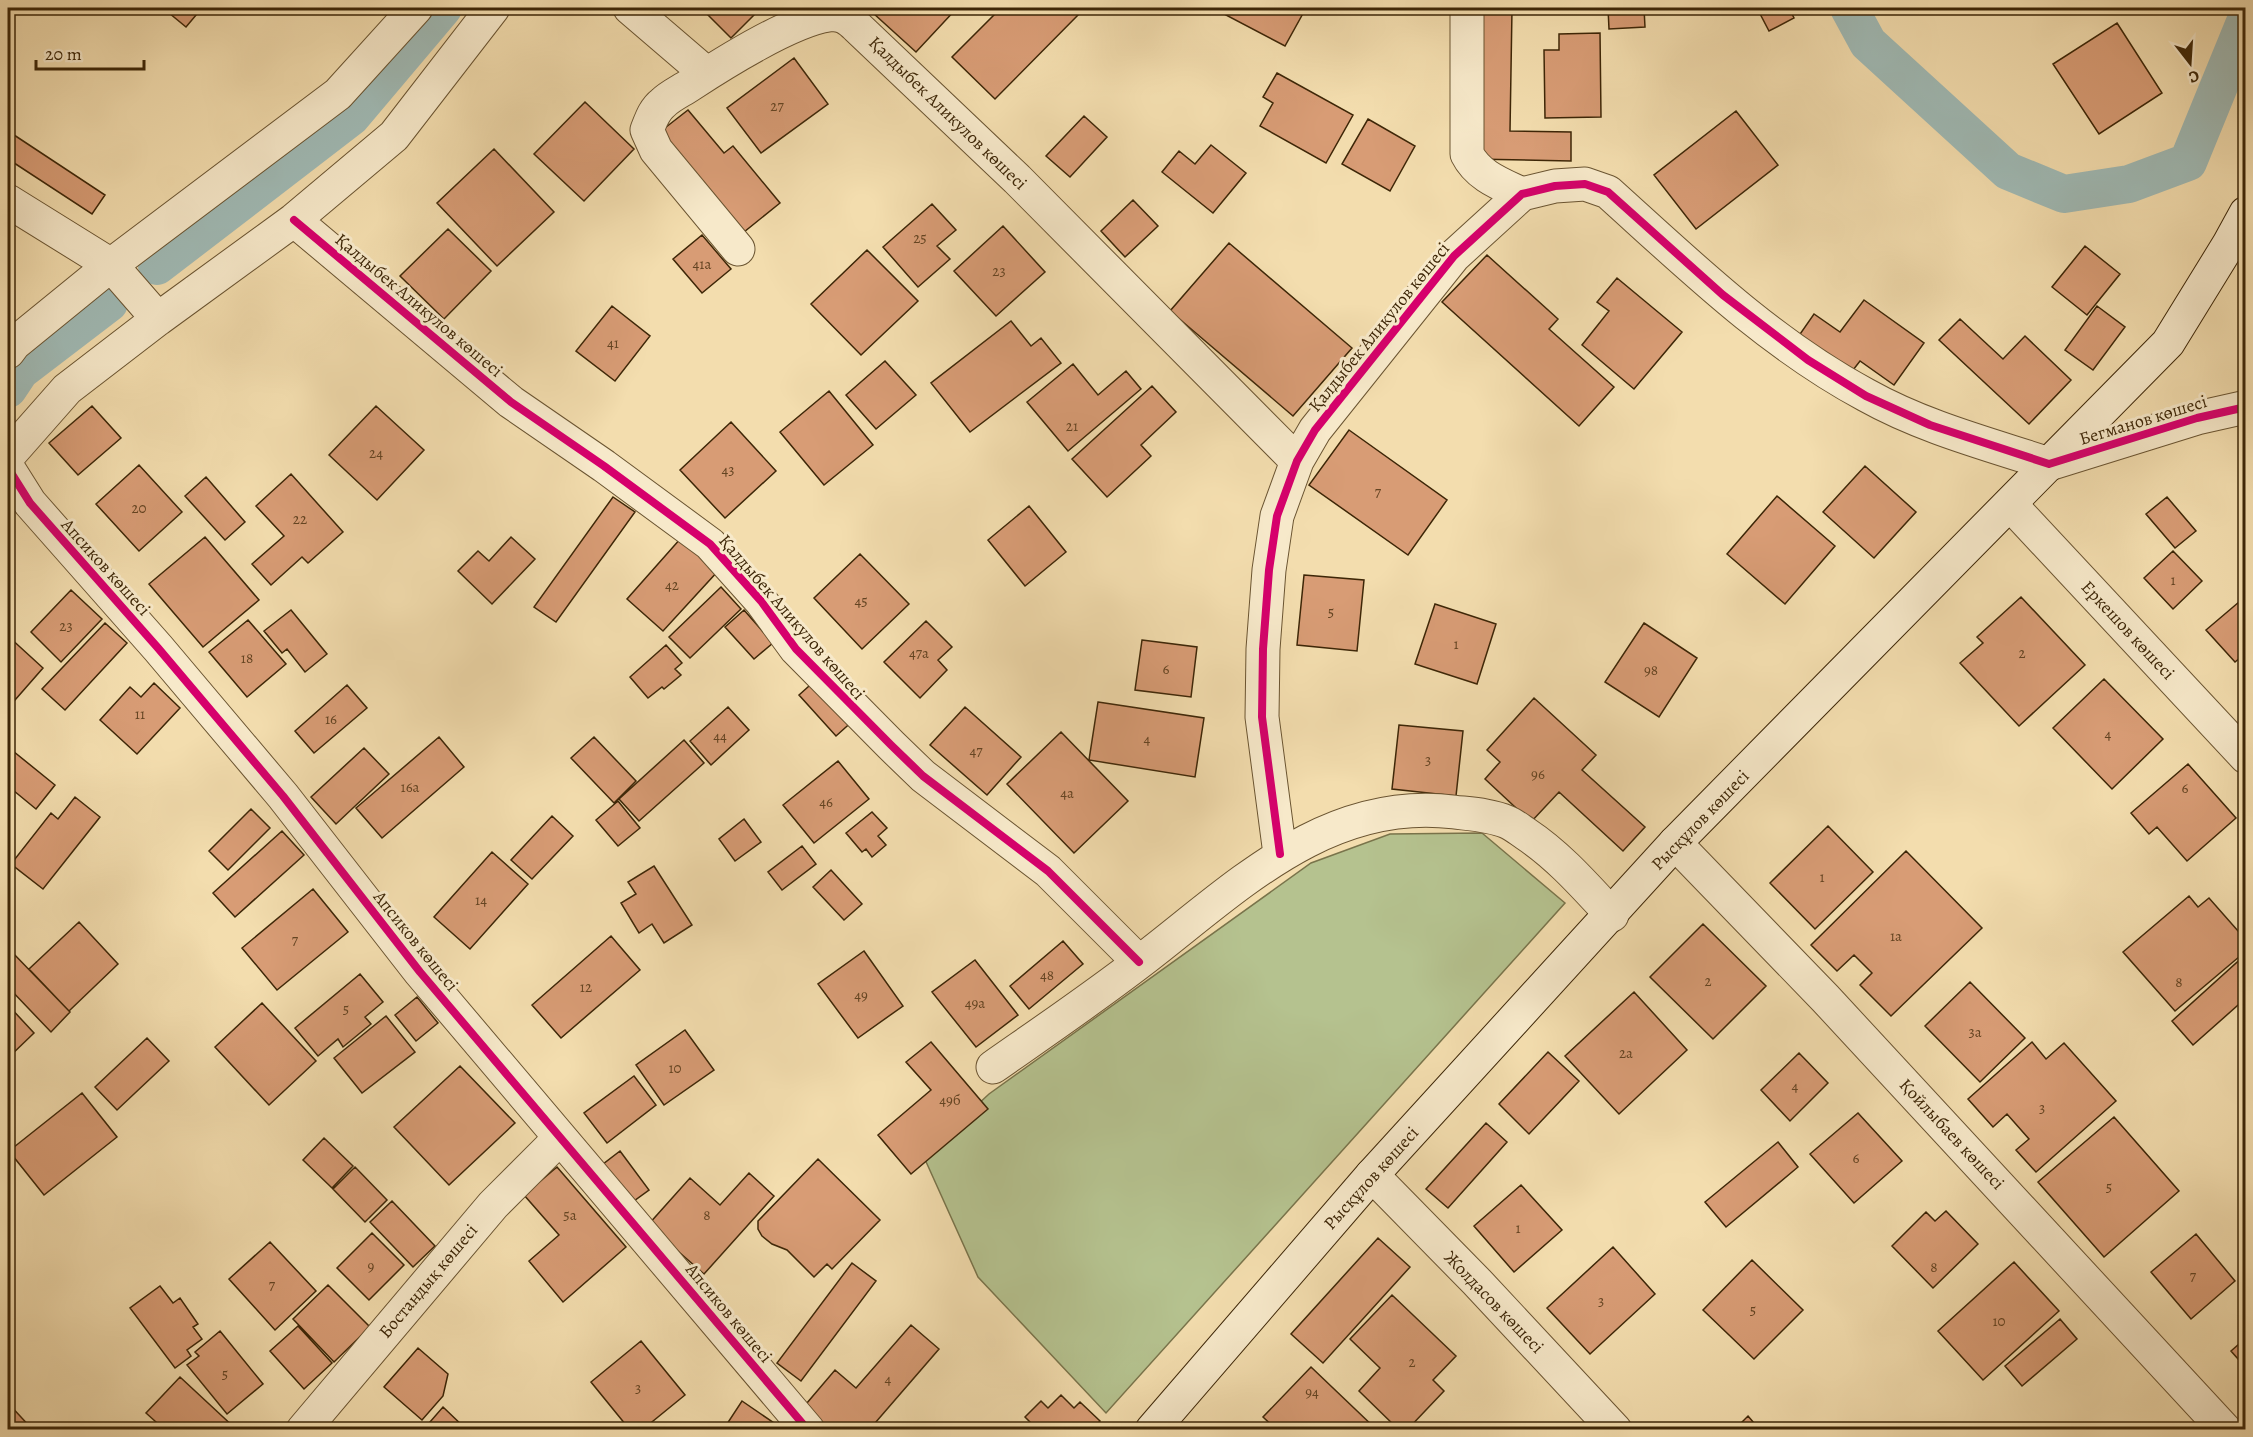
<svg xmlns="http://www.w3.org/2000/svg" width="2253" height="1437" font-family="Alegreya,serif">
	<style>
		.green { fill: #b5c28f; stroke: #79744b; stroke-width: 1.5 }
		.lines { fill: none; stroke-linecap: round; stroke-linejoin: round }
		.canal { stroke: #a0bab5; stroke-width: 38 }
		.building { fill: #d89c75; stroke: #3d2607; stroke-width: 1.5 }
		.minor-casing { stroke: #6a5431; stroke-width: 35 }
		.tertiary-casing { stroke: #6a5431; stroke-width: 35 }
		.secondary-casing { stroke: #3d2607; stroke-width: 35 }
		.minor { stroke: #f7e9ca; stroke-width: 33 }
		.tertiary { stroke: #f7e9ca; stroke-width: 33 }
		.secondary { stroke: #f7e9ca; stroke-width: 33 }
		.cycleway-casing { stroke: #f7e9ca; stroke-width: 11 }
		.cycleway { stroke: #d6006c; stroke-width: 8 }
		.labels { text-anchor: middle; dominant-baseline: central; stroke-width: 6; stroke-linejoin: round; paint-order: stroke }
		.number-label { font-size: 15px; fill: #644422 }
		.street-label { font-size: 18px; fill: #3d2607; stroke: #f7e9ca }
	</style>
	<rect width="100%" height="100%" fill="#f3ddae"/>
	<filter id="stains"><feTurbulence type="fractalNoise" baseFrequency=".00333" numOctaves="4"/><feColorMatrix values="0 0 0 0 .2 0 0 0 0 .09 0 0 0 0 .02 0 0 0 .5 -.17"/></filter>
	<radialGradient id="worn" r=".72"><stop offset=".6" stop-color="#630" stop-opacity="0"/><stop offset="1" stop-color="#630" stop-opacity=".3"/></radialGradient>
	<path class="green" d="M1482 833 1565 903 1106 1413 978 1277 923 1155 989 1094 1311 863 1390 834Z"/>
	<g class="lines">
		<path class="canal" d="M1849 8 1868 43 2008 171 2064 194 2129 184 2188 162 2246 20
			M157 266 351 117 443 8
			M8 389 20 371 109 303"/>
	</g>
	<path class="building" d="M163 8H202L186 27Z
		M701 8H761L731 38Z
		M878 8H957L916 52 873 13Z
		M1001 8H1075L1080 13 995 99 952 57Z
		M1228 8H1306L1285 46 1224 14Z
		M1475 8 1512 9 1510 131 1571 132V161L1472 159Z
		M1608 8H1644L1645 27 1609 29Z
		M1757 8H1789L1794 18 1769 31Z
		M2117 23 2162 93 2099 134 2053 64Z
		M1600 33 1601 117 1545 118 1544 50H1559V34Z
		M794 58 828 104 761 153 727 108Z
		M1277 73 1353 115 1326 163 1260 126 1273 103 1263 97Z
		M585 102 634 149 584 201 534 154Z
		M688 110 724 153 733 146 780 203 744 232 661 131Z
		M1736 111 1778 165 1696 229 1654 175Z
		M1084 116 1107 137 1070 177 1046 156Z
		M1368 119 1415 146 1390 191 1342 164Z
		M8 131 105 195 92 214 8 159Z
		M1211 145 1246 173 1213 213 1162 172 1179 151 1195 164Z
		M494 149 554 212 497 266 437 203Z
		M1133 200 1158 226 1125 257 1101 231Z
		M932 204 956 230 937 246 950 259 918 287 883 247Z
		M1003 226 1045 272 996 316 954 271Z
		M448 229 491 271 444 319 400 276Z
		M702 235 731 269 702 293 673 259Z
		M1229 243 1352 348 1293 416 1170 311Z
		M2085 246 2120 274 2087 315 2052 287Z
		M867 250 918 301 861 355 811 304Z
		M1487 255 1558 319 1549 329 1614 387 1579 426 1442 302Z
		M1617 278 1682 332 1634 389 1582 345 1609 311 1597 302Z
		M1864 300 1924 343 1894 385 1860 361 1850 374 1798 337 1814 314 1840 332Z
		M612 306 650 336 615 381 576 351Z
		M2097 306 2125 327 2093 370 2065 350Z
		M1960 319 2003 359 2025 336 2071 380 2029 424 1939 340Z
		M1011 321 1031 346 1041 338 1061 363 970 432 931 383Z
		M885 361 916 395 876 429 846 395Z
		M1073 364 1098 395 1126 371 1141 389 1068 451 1027 402Z
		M1152 386 1176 412 1141 445 1151 456 1107 497 1072 459Z
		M829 391 873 445 824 485 780 432Z
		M92 406 121 438 78 475 49 443Z
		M376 406 424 450 377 500 329 455Z
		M731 422 776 471 725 518 680 470Z
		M1349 430 1447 500 1408 555 1309 485Z
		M139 465 182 512 139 551 96 504Z
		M1865 466 1916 512 1874 558 1823 512Z
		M291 474 343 532 308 563 302 557 271 585 252 564 284 536 256 506Z
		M206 477 245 522 225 540 185 496Z
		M1777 496 1835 546 1785 604 1727 554Z
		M613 497 635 512 556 622 534 607Z
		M2167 497 2196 531 2175 548 2146 514Z
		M1029 506 1066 552 1025 586 988 540Z
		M205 537 259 600 203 647 149 584Z
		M511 537 535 559 492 604 458 571 478 551 489 561Z
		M681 538 718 571 663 631 627 599Z
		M2173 551 2202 581 2173 609 2144 578Z
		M860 554 909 604 862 649 814 598Z
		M1304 575 1364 580 1357 651 1297 645Z
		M721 587 741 609 690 658 669 637Z
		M71 590 102 619 61 662 31 632Z
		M2246 596V653L2235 662 2206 630Z
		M2021 597 2085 665 2019 726 1960 663 1983 643 1977 637Z
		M1435 604 1496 624 1477 684 1415 664Z
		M291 610 327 654 305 672 287 649 282 653 264 631Z
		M744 610 773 643 754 659 725 627Z
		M248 620 286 664 247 697 209 652Z
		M926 621 952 647 938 660 947 670 920 698 884 662Z
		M105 623 127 643 65 710 42 689Z
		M1644 623 1697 658 1659 717 1605 682Z
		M8 636 43 668 8 708Z
		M1142 640 1197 647 1191 697 1135 690Z
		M666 645 682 663 675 669 681 675 664 689 662 687 648 698 630 677Z
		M818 678 855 719 836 736 799 695Z
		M2104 679 2163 739 2112 789 2053 728Z
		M154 683 180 708 137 754 100 720 130 687 141 697Z
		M347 685 367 708 314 753 295 731Z
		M1534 698 1596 755 1582 770 1645 827 1623 851 1559 792 1531 822 1485 779 1500 762 1487 750Z
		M1098 702 1204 718 1195 777 1089 760Z
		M728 707 749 730 711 765 690 741Z
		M965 707 1021 757 987 795 930 745Z
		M1399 725 1463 731 1456 796 1392 789Z
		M1061 732 1128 801 1074 853 1007 784Z
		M439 737 464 767 382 838 356 808Z
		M594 737 636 781 614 803 571 758Z
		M684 740 704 763 639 821 619 799Z
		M8 747 55 785 36 809 8 786Z
		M364 748 389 774 336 824 311 797Z
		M838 761 869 799 814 843 783 805Z
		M2188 764 2236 818 2187 861 2157 827 2149 834 2131 813Z
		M75 797 100 817 43 889 11 864 51 813 58 819Z
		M618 801 640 828 618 846 596 820Z
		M251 809 270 828 228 870 209 851Z
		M872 812 887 828 878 836 886 845 872 857 866 849 862 852 846 833Z
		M552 816 573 836 532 879 511 860Z
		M744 819 761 842 735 861 719 839Z
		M1828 826 1873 872 1815 929 1770 883Z
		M282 831 304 855 235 917 213 893Z
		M802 846 816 864 782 890 768 872Z
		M1906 851 1982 928 1891 1016 1860 985 1872 973 1854 955 1837 971 1811 945Z
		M492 852 528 884 470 949 434 917Z
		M654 866 692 925 664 943 652 924 639 933 621 903 636 894 628 882Z
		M831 870 862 904 844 920 813 887Z
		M313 889 348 932 277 990 242 948Z
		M2189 896 2198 907 2209 898 2246 940V951L2175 1011 2123 952Z
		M79 922 118 964 69 1011 29 969Z
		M1703 924 1766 986 1713 1039 1650 977Z
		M611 936 640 970 561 1038 532 1005Z
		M1063 941 1083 964 1029 1009 1010 986Z
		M11 951 70 1012 51 1032 8 987V954Z
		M864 951 903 1006 858 1038 818 984Z
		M2245 955 2246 998 2193 1045 2172 1021Z
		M975 960 1018 1015 976 1047 932 992Z
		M360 974 383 1002 365 1017 371 1024 343 1047 338 1039 318 1056 295 1028Z
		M1970 982 2025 1038 1980 1082 1925 1026Z
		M1634 992 1687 1050 1619 1114 1565 1056Z
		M417 997 438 1023 416 1041 395 1015Z
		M262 1003 316 1061 269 1105 215 1047Z
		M8 1005 34 1033 8 1058Z
		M386 1016 415 1052 362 1093 334 1058Z
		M685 1030 714 1070 664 1105 636 1065Z
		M147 1038 169 1061 117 1110 95 1087Z
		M931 1042 988 1109 911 1174 878 1135 931 1090 906 1062Z
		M2032 1042 2046 1059 2064 1043 2116 1101 2036 1172 2016 1150 2029 1139 2007 1114 1993 1127 1968 1099Z
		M1548 1052 1579 1081 1529 1134 1499 1104Z
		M1799 1053 1828 1083 1790 1121 1761 1090Z
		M460 1066 515 1123 449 1185 394 1127Z
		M634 1076 656 1105 607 1143 584 1113Z
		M82 1093 117 1137 44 1195 9 1151Z
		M1858 1113 1902 1161 1854 1203 1810 1154Z
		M2114 1117 2179 1191 2104 1257 2038 1182Z
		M1486 1123 1507 1142 1448 1208 1426 1189Z
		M324 1138 353 1166 332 1188 303 1160Z
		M1778 1142 1798 1167 1726 1227 1705 1202Z
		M620 1151 649 1190 627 1206 598 1168Z
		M818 1159 880 1220 832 1269 827 1264 814 1277 787 1250 772 1244 762 1236 758 1229V1221Z
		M355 1167 387 1200 365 1222 333 1189Z
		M557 1167 626 1247 563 1302 529 1261 559 1235 524 1195Z
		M749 1173 774 1196 704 1274 648 1225 690 1178 720 1205Z
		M1521 1185 1562 1230 1514 1272 1474 1226Z
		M392 1201 435 1246 413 1267 370 1222Z
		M1946 1211 1978 1244 1933 1288 1892 1246 1926 1212 1935 1221Z
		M372 1233 404 1265 369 1300 337 1268Z
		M2196 1234 2235 1281 2191 1319 2151 1272Z
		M1378 1238 1410 1267 1323 1363 1291 1334Z
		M270 1242 316 1291 275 1330 229 1279Z
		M1613 1247 1655 1294 1590 1354 1547 1308Z
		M1752 1260 1803 1310 1754 1359 1703 1310Z
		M2014 1262 2059 1311 1983 1380 1938 1331Z
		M852 1263 876 1281 801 1381 777 1363Z
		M328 1285 370 1327 334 1362 293 1319Z
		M160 1286 173 1303 180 1298 198 1324 193 1327 202 1339 187 1350 191 1356 175 1368 130 1308Z
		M1392 1295 1456 1356 1433 1380 1444 1391 1407 1430H1399L1359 1391 1380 1368 1350 1339Z
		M2060 1319 2077 1339 2022 1386 2005 1366Z
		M911 1325 939 1349 869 1430H823L801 1410 835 1370 856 1388Z
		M298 1326 332 1363 304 1389 270 1351Z
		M220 1331 263 1384 227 1414 187 1365 199 1356 195 1352Z
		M2246 1338V1368L2231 1351Z
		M641 1341 685 1395 642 1430H630L591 1382Z
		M418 1348 448 1374 443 1396 422 1420 384 1387Z
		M1311 1367 1377 1430H1277L1263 1417Z
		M180 1377 237 1430H165L146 1413Z
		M1061 1395 1074 1408 1080 1402 1100 1421 1091 1430H1038L1025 1417 1041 1401 1048 1408Z
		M742 1401 774 1423 769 1430H723Z
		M8 1403 33 1430H8Z
		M443 1407 467 1430H423Z
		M1748 1416 1760 1430H1734Z"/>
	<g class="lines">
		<g class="minor-casing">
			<path id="minor" d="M630 8 707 74
				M1467 8V154C1478 176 1501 184 1522 194
				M8 201 111 265 158 319
				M294 220 511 402 604 466 710 544 761 601 796 649 891 745 923 776 1048 871 1139 962
				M738 249 656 150 647 130C651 120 654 110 663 103 670 96 681 91 690 85 722 64 792 20 829 15 841 13 849 19 857 27L1017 179 1297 461
				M8 352 14 344 111 265 338 94 416 8
				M8 456 67 389 158 319 294 220 394 136 493 8
				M8 468 30 503 158 648 283 796 420 972 808 1430
				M2010 504 2246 757
				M1675 843 1825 998 2225 1430
				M1280 854 1262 717 1263 649 1269 570 1277 516 1297 461 1315 430 1454 256 1522 194 1555 186 1585 184 1608 192C1689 265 1769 343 1866 395 1923 427 1988 444 2049 464
				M993 1067C1043 1032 1093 998 1141 961 1234 890 1325 796 1454 812 1471 814 1491 815 1507 822 1514 825 1520 830 1526 834 1559 856 1585 886 1612 915
				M1372 1175 1477 1282 1615 1430
				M303 1430 493 1205 560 1138"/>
		</g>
		<g class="tertiary-casing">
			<path id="tertiary" d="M2049 464 2197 418 2246 407"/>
		</g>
		<g class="secondary-casing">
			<path id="secondary" d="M1152 1430 1372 1175 1675 843 2168 343 2229 244 2246 213"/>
		</g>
		<use href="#minor" class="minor"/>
		<use href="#tertiary" class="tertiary"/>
		<use href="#secondary" class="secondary"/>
		<g class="cycleway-casing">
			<path id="cycleway" d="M294 220 511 402 604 466 710 544 761 601 796 649 891 745 923 776 1048 871 1139 962
				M8 468 30 503 158 648 283 796 420 972 808 1430
				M1280 854 1262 717 1263 649 1269 570 1277 516 1297 461 1315 430 1454 256 1522 194 1555 186 1585 184 1608 192 1723 295 1808 360 1866 396 1930 425 2049 464 2197 418 2246 407"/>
		</g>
		<use href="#cycleway" class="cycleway"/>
	</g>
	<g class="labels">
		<g class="number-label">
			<text x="777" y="106">27</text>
			<text x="920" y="238">25</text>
			<text x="702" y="264">41а</text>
			<text x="999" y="271">23</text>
			<text x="613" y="343">41</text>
			<text x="1072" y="426">21</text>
			<text x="376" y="453">24</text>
			<text x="728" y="470">43</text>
			<text x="1378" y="492">7</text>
			<text x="139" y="508">20</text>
			<text x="300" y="519">22</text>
			<text x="2173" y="580">1</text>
			<text x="672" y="585">42</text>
			<text x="861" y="601">45</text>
			<text x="1331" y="612">5</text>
			<text x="66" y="626">23</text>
			<text x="1456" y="644">1</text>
			<text x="919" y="653">47а</text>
			<text x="2022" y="653">2</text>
			<text x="247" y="658">18</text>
			<text x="1166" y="669">6</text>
			<text x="1651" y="670">98</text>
			<text x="140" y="714">11</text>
			<text x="331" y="719">16</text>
			<text x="2108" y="734">4</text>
			<text x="720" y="736">44</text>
			<text x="1147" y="739">4</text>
			<text x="976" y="751">47</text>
			<text x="1428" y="760">3</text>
			<text x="1538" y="774">96</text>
			<text x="410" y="787">16а</text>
			<text x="2185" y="788">6</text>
			<text x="1067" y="793">4а</text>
			<text x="826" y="802">46</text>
			<text x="1822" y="877">1</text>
			<text x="481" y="900">14</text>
			<text x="1896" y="936">1а</text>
			<text x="295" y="940">7</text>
			<text x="1047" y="975">48</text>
			<text x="1708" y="981">2</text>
			<text x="2179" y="982">8</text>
			<text x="586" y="987">12</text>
			<text x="861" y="995">49</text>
			<text x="975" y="1003">49а</text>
			<text x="346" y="1009">5</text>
			<text x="1975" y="1032">3а</text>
			<text x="1626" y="1053">2а</text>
			<text x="675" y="1068">10</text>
			<text x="1795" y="1086">4</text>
			<text x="950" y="1100">49б</text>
			<text x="2042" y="1108">3</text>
			<text x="1856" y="1158">6</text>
			<text x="2109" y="1187">5</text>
			<text x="570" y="1215">5а</text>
			<text x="707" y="1215">8</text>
			<text x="1518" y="1228">1</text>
			<text x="371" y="1266">9</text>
			<text x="1934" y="1267">8</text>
			<text x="2193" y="1276">7</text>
			<text x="272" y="1285">7</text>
			<text x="1601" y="1301">3</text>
			<text x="1753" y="1310">5</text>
			<text x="1999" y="1321">10</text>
			<text x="1412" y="1362">2</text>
			<text x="225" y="1374">5</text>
			<text x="888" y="1379">4</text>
			<text x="638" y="1388">3</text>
			<text x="1312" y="1392">94</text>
		</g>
		<g class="street-label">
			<text transform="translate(948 113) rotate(44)">Қалдыбек Аликулов көшесі</text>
			<text transform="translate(419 305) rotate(40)">Қалдыбек Аликулов көшесі</text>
			<text transform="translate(1379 327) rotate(-51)">Қалдыбек Аликулов көшесі</text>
			<text transform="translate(2143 420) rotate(-17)">Бегманов көшесі</text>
			<text transform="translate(106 567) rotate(48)">Апсиков көшесі</text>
			<text transform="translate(792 617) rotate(49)">Қалдыбек Аликулов көшесі</text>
			<text transform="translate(2128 630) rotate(47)">Еркешов көшесі</text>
			<text transform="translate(1700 820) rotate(-46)">Рысқұлов көшесі</text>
			<text transform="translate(416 941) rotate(51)">Апсиков көшесі</text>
			<text transform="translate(1952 1134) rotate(47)">Қойлыбаев көшесі</text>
			<text transform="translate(1371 1178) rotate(-48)">Рысқұлов көшесі</text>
			<text transform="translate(428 1281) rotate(-50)">Бостандық көшесі</text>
			<text transform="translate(1494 1302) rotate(46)">Жолдасов көшесі</text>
			<text transform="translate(729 1313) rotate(50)">Апсиков көшесі</text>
		</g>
	</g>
	<rect width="2253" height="1437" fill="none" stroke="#f3ddae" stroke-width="30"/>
	<rect x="9" y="9" width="2235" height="1419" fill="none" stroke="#3d2607" stroke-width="3"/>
	<rect x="15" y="15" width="2223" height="1407" fill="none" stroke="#3d2607" stroke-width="1.5"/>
	<g transform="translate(2190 63) rotate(163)" stroke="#f7e9ca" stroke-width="4.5" paint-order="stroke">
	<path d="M0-4.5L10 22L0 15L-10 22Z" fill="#3d2607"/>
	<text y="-9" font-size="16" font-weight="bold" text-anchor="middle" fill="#3d2607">С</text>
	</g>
	<path d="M36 60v9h108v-9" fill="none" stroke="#3d2607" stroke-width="3"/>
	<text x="45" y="60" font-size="18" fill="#3d2607" stroke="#f7e9ca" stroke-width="4.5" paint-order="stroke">20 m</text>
	<rect width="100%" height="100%" filter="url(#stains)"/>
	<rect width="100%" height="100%" fill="url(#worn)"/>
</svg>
